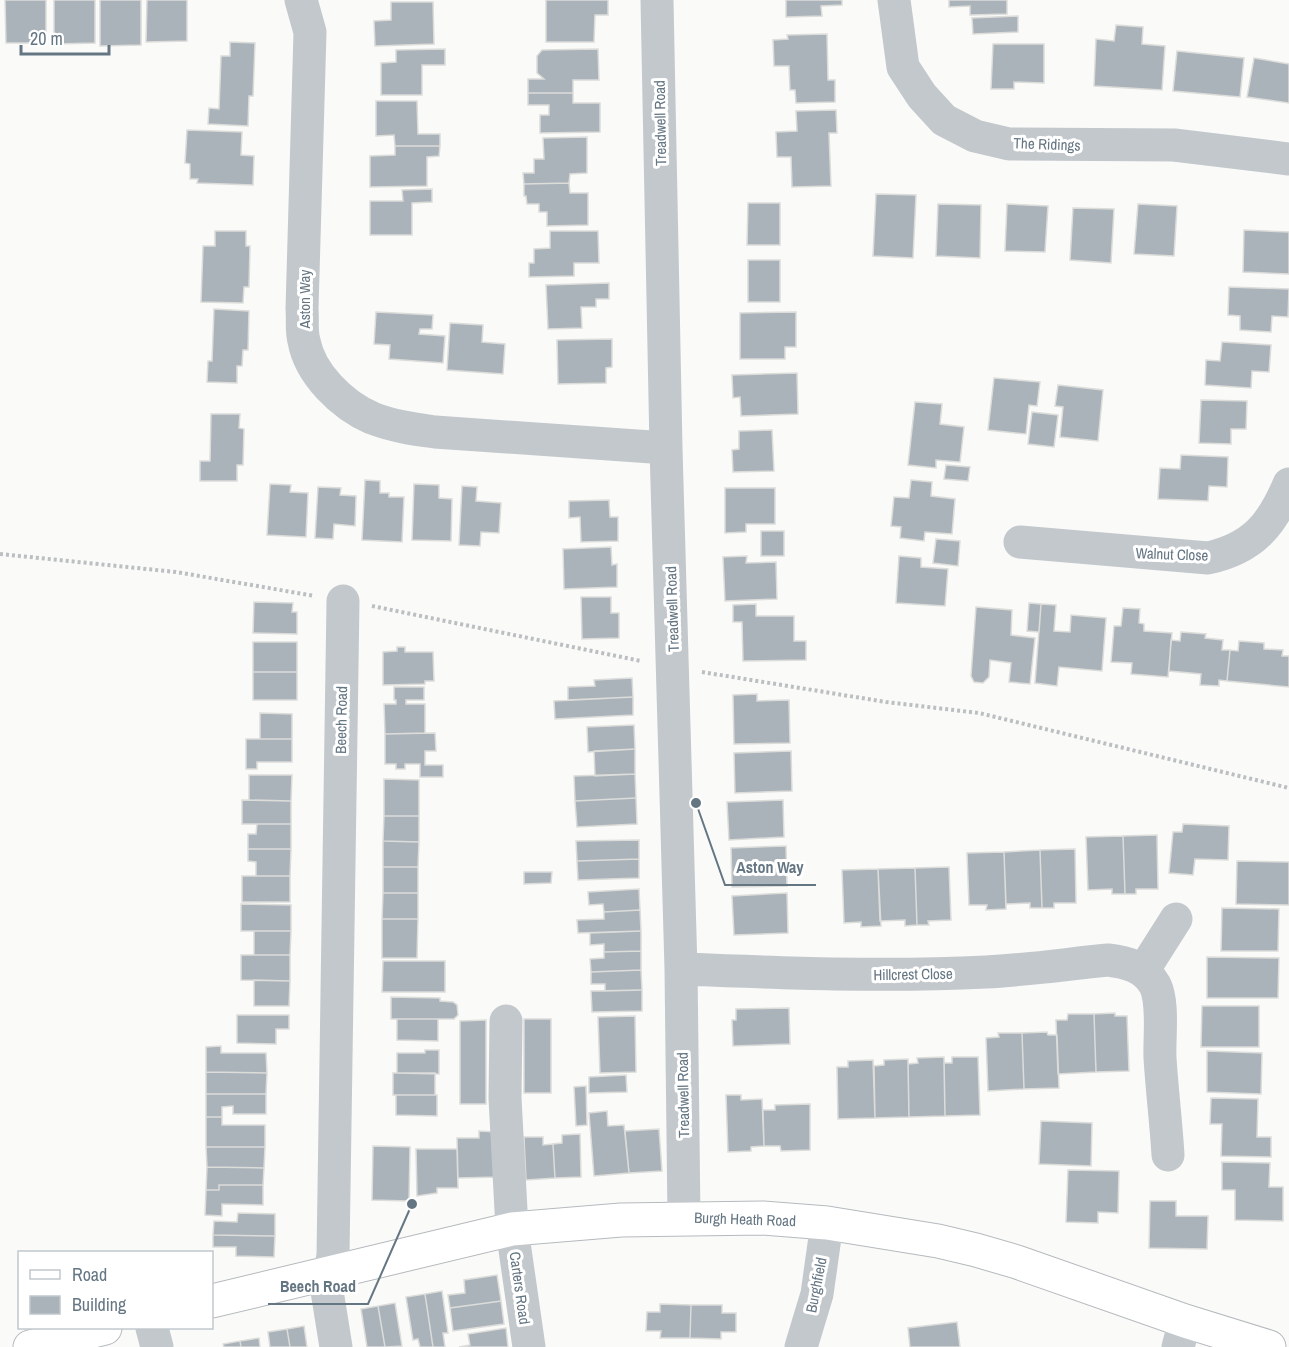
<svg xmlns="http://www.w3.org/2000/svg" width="1289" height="1347" font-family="'Archivo Narrow',sans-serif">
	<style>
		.building { fill: #aab3b9; stroke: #dcdcda; stroke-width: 1.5 }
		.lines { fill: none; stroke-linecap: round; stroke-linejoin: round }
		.major-casing { stroke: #b5babe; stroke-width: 35 }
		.path { stroke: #bbbfc2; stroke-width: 4; stroke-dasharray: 3 3; stroke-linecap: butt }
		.minor { stroke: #c3c8cc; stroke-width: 33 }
		.major { stroke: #fff; stroke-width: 33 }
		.labels { text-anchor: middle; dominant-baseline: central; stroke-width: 6; stroke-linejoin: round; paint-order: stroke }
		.street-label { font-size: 15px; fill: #657683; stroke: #fff }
		.leader { fill: none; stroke: #657683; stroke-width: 2 }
		.callout-dot { fill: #657683; stroke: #fff; stroke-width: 2 }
		.callout-label { font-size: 16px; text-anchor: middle; font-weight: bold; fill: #657683; stroke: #fff; stroke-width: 6; stroke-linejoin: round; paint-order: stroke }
	</style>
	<rect width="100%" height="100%" fill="#fafaf8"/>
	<path class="building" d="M5 0H46V43H6Z
		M54 0H95V43L54 44Z
		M100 0H141V45L100 46Z
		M147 0H187V41L146 42Z
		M546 0H608V15H595L594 42H546Z
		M786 0H842V5L821 6 822 16 786 17Z
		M949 0H1007V14L970 15V6L949 7Z
		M391 2H433L434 44 375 46 374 21 391 20Z
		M1018 16V32L973 34 972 18Z
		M1116 25 1143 27 1142 44 1165 46 1162 90 1094 86 1096 39 1114 41Z
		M827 34 828 80H835V102L796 103 795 90H790L789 66H774L773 40 788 39 787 35Z
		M230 42 255 43 253 96H249L248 126 208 124 209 108 219 109 221 56H230Z
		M993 44H1044V83L1014 82V89H991Z
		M445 49V65H422V95H381V63L396 62V50Z
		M598 49 599 80H573V93H528V79H544L537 73V56L542 50Z
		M1177 51 1244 58 1240 97 1173 91Z
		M1254 58 1289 64V103L1247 97Z
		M528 93H573V103H600V132L540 133V115H549V105H528Z
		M376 101H417L418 134H440V146H395L394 135 376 136Z
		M836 110 837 133H829L831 186 792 187 791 157H777L776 132 797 131 796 111Z
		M187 130 242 132 241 155 254 156 253 185 197 183 198 179H190V164L185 163Z
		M587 137V173L570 174 569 183 524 184 523 173H534V159H544L543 138Z
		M395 146H440L439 156 427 157V186L370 187V156L395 155Z
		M569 183 570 193H588V225L547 226V212H539V204H527L526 196H524V184Z
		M432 189V202L412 203V235H370V201H403L402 190Z
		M876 194 916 195 913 258 873 256Z
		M748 203H780V245H747Z
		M938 204 981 205 980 258 936 256Z
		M1007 204 1048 206 1045 252 1005 251Z
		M1138 204 1177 206 1174 256 1134 254Z
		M1073 208 1114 209 1111 263 1070 260Z
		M1244 230 1289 232V274L1243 272Z
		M215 231H246V246H250L249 287H244L243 303 201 302 203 246H215Z
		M550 231H598L599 263H574V276L529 277V263H534V249L550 248Z
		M748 260H780V302H748Z
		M609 283V299H596V307H581L582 328 548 329 546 285Z
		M1229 287 1289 289 1288 317 1272 316 1271 332 1240 330V316L1228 315Z
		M214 309 249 311 248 350H243L242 366H237V383L207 382 208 361H212Z
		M376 312 433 315 432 329H420L419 334 445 336 443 363 389 359 390 345 374 344Z
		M796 312V347H785V359H740V313Z
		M450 323 483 325 482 342 505 344 503 374 447 370Z
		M612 339V367L606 368V383L558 384 557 340Z
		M1222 342 1271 345 1269 372 1252 371 1251 388 1205 385 1206 360 1220 361Z
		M797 373 798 414 741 416 740 397 733 398 732 375Z
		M994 378 1040 382 1037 406 1029 405 1026 434 988 430Z
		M1058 385 1103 390 1098 441 1060 437 1063 407 1055 406Z
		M1201 400 1247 401 1246 429H1231V444L1199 443Z
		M915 402 942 404 940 424 964 427 960 462 936 460V468L908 465Z
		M1032 412 1058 415 1054 447 1028 444Z
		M211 414H240L239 428 244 429 243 465H237V481H200V461H210Z
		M772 430 774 471 733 472 732 450 739 449V431Z
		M1181 455 1228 457 1227 487 1209 486 1208 501 1158 499 1160 468 1180 469Z
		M946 465 970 467 968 481 944 479Z
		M365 480 380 481V493H389V497H404L402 542 362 540Z
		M911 480 932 482 931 496 955 499 952 534 925 532 924 541 900 538 901 527 891 526 894 497 909 498Z
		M270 484 291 485 290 492 308 493 306 537 267 535Z
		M414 484 439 485V498L452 499 451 541 412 540Z
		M462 486 477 487 476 501 501 503 499 533 481 532 480 546 459 545Z
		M318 487 341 488 340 495 356 496 355 526 334 524 333 539 315 538Z
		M725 488H775V524H746V532L725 533Z
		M609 500 610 517H618V541L581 542 580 517 569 518V501Z
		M761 531H784V556H761Z
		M936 539 960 541 958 566 933 563Z
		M611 547 612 565 617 564V587L564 589 563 549Z
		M747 556 746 563 776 562 777 599 725 601 723 557Z
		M899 556 921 558V567L948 569 945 606 896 603Z
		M581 597H611V613H619V638L582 639Z
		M254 602 293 603 292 612H297V634L253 633Z
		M1029 603 1041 604 1039 632 1027 631Z
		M756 604V616H794V641H806V660L743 661 742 622H733V605Z
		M1041 604 1056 605 1054 631 1070 632 1071 615 1106 618 1102 671 1059 667 1057 686 1035 683Z
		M976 607 1012 610 1011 635 1035 638 1030 684 1009 682 1011 663 990 660 989 677 983 683 974 682 971 676Z
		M1123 608 1140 609 1139 623 1144 624V631L1172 633 1168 677 1131 674 1132 663 1111 662 1114 626H1121Z
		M1181 632 1206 634 1205 638 1223 640 1222 650H1230L1227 681 1219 680V686L1200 685 1201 674 1169 671 1171 640 1180 641Z
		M1239 641 1264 643V649L1283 650 1282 656H1289V687L1227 681 1230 650 1238 651Z
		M253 642H297V672H253Z
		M397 647H405V652H433L434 681H425V684L383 685V652L397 651Z
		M253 672H297V700H253Z
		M632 678 633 697 568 700V687L595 686 594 680Z
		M394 687H424V700H406V704H425V733L385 734 384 704H396V700H394Z
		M757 694V701L789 700 790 743 734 744 733 695Z
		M633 697V715L555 719 554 701Z
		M260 713 292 714V739H260Z
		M634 725 635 749 588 752 587 727Z
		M435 733 436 751H425V765H443V777H420V764H405V769H396V764H385V734Z
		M246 739H292V762H257V769H246Z
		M635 749V774L595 776 594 751Z
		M791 751 792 791 735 793 734 753Z
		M635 774 636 798 575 801 574 776Z
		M249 775H292L291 801 249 800Z
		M384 779 419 780V816H384Z
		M636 798 637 824 577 827 575 801Z
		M242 800 291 801V824H242Z
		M783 800 784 837 729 840 727 802Z
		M384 816H419V842L383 841Z
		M257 824H291V849H248V834H256Z
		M1183 824 1229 826 1228 860 1195 859 1193 875 1169 873 1173 832H1182Z
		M1157 835 1158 889H1136V894H1125L1123 836Z
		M1123 836 1125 894H1112V889L1088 890 1086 837Z
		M639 840V859L577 861 576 841Z
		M383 841 419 842 418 867H383Z
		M786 846 787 886 732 887 731 848Z
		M248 849H291L290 876H256V862L248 861Z
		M1075 849 1076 903H1054V908H1042L1040 850Z
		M1040 850 1042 908H1030V903L1006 904 1004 852Z
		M1004 852 1006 909 986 910 987 905H969L967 853Z
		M639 859V878L578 880 577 861Z
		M1237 861 1289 862V905L1236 904Z
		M383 867H418V893H383Z
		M949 867 951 920 928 921 929 925H917L915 868Z
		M915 868 917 925 905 926V920L880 921 878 869Z
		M878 869 881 926 861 927V922L844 923 842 870Z
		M524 872H552L551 883 524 884Z
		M242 876H290V902H242Z
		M639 889 640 910 604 912 603 904 589 905 588 892Z
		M383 893H418V919H382Z
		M787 893 788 933 734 935 732 896Z
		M241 904 291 905V931H241Z
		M1222 908 1279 909 1278 951H1221Z
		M640 910 641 931 578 933 577 920 604 919V912Z
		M382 919H418L417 958H382Z
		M254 931H291L290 955H254Z
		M641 931V951L604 952V944L590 945V933Z
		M641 951V970L591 972 590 959 604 958V952Z
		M241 955H290V981L241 980Z
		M1207 957 1279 958 1278 998H1207Z
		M383 961H445V992H382Z
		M641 970 642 990 605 991V984H591V972Z
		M254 980 290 981 289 1006H254Z
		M642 990V1011L592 1012 591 991Z
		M391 997 440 998V1001L453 1002 457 1005 458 1015 454 1019H391Z
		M1202 1006H1259V1047H1201Z
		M789 1008 790 1044 733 1046 732 1020H736V1009Z
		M1115 1013V1016H1127L1129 1071 1096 1072 1094 1014Z
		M1068 1014H1094L1096 1072 1058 1074 1056 1020H1067Z
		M237 1015H289V1029H276V1044L237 1043Z
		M635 1016 636 1072 600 1073 598 1017Z
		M397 1019H438V1041L397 1040Z
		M524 1019H551V1093H524Z
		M486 1020V1104H460V1021Z
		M1047 1032 1048 1035H1057L1059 1088 1024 1089 1022 1033Z
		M998 1033H1022L1024 1089 988 1091 986 1038 999 1037Z
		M221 1046V1053H266L267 1073 206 1072V1047Z
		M425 1050H439V1074L397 1073V1053H425Z
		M1207 1051 1262 1053 1261 1094 1207 1092Z
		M944 1057 945 1116 909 1117 908 1064 918 1063 917 1058Z
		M952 1057H978L980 1115 945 1116 944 1063H952Z
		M908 1059 909 1117 875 1118 874 1066 884 1065V1060Z
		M873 1060 875 1118 838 1119 837 1067H848V1061Z
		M206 1072 267 1073 266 1094H206Z
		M393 1073H435V1095H393Z
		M626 1075 627 1092 589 1093V1077Z
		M586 1086 587 1125 576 1126 574 1087Z
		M206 1094H266V1114H233V1106L222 1107V1117H206Z
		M396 1095H437V1116L396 1115Z
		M726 1095H741V1100L762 1099 764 1146 751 1147V1151L728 1152Z
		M1211 1098 1258 1099 1257 1137H1271V1157L1221 1156 1222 1124H1210Z
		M810 1104V1150L781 1151 780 1146H764L763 1110H775V1105Z
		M607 1111 608 1126 624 1125 629 1173 594 1176 589 1113Z
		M206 1117H222V1125H265V1147H206Z
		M1041 1121 1092 1123 1091 1166 1039 1164Z
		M659 1129 662 1171 629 1173 625 1131Z
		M479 1131 497 1132 498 1177 458 1178 457 1138H479Z
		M580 1134 581 1177 555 1178 553 1144 562 1143V1135Z
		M524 1137H543V1145L553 1144 555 1178 526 1180Z
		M373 1146 410 1147 409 1201 372 1200Z
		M206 1147H265L264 1168 207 1167Z
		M416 1149H457L458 1188H437V1193L417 1196Z
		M1222 1162 1270 1163 1269 1187H1283V1221L1235 1220V1190H1222Z
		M207 1167 264 1168 263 1185H219V1190H206Z
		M1068 1170 1119 1171 1118 1213 1098 1212V1223L1066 1222Z
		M219 1185H263V1205L222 1204V1216L205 1215 206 1190H219Z
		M1150 1201H1176V1216H1208L1207 1249 1149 1248Z
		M238 1213 275 1214V1236L213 1235 214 1221 237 1222Z
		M213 1235 275 1236 274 1257 236 1256V1247H213Z
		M497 1275 501 1301 450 1308 448 1295 465 1293 464 1280Z
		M442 1291 448 1333H443L445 1347H433L425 1294Z
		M425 1294 433 1347H420L418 1339 413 1340 406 1297Z
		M501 1301 504 1324 453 1331 450 1308Z
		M395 1303 402 1346 385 1347 378 1306Z
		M660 1304 691 1305 690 1338H660L661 1331H646L647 1312H660Z
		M691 1305H722V1313H736V1332H721V1339L690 1338Z
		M378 1306 385 1347H367L361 1309Z
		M957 1322 960 1347H910L908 1328Z
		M304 1326 307 1347H290L287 1329Z
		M506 1328 508 1347H459L470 1345 468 1334Z
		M287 1329 290 1347H270L268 1332Z
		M259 1338 260 1347H241L240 1341Z
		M240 1341 241 1347H224L223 1344Z"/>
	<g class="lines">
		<g class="major-casing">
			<path id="major" d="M212 1301 512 1229 621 1220 763 1218 827 1223 938 1241 976 1250 1017 1262 1185 1321 1269 1347
				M30 1347 105 1328"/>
		</g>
		<path class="path" d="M0 554 176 572 315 596
			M372 606 641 661
			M702 672 886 702 979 713 1289 788"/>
		<path class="minor" d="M301 0 310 32 302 309C303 319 301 331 304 341 310 374 342 405 372 418 392 426 414 429 435 432L666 448
			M657 0 666 448 681 969 684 1218
			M894 0 903 67 922 96 944 120 975 136 1009 144 1174 145 1289 159
			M1020 542 1208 558C1253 548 1272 525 1289 484
			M681 969C783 973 884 977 986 972 1027 970 1067 964 1108 960 1126 962 1145 967 1155 985 1164 1003 1159 1038 1160 1058 1162 1090 1166 1122 1168 1155
			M1143 971 1176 919
			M506 1021 505 1098 512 1229 529 1347
			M152 1328 157 1347
			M336 1347 327 1291 333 1255 343 601
			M801 1347 817 1294 827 1223
			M1178 1347 1185 1321"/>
		<use href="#major" class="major"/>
	</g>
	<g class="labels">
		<g class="street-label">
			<text transform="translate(660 123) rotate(-91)">Treadwell Road</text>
			<text transform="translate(1047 144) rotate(2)">The Ridings</text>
			<text transform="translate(304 299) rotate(-90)">Aston Way</text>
			<text transform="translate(1172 554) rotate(2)">Walnut Close</text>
			<text transform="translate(672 609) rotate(-92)">Treadwell Road</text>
			<text transform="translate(341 720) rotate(-89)">Beech Road</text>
			<text transform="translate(913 974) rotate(-1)">Hillcrest Close</text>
			<text transform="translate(683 1095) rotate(-91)">Treadwell Road</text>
			<text transform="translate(745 1219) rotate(2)">Burgh Heath Road</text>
			<text transform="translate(816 1285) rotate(-79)">Burghfield</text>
			<text transform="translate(520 1288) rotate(82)">Carters Road</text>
		</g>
	</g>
	<path class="leader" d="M696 803L725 885H816M412 1204L368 1304H268"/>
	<g class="callout-dot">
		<circle cx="696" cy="803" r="6"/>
		<circle cx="412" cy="1204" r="6"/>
	</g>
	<g class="callout-label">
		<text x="770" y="873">Aston Way</text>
		<text x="318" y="1292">Beech Road</text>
	</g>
	<rect x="18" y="1251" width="195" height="78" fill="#ffffff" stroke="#c1c8cd" stroke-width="1.5"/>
	<rect x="30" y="1270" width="30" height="9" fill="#ffffff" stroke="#c1c8cd" stroke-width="1.5"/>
	<text x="72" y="1281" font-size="18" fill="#657683">Road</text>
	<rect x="30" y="1296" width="30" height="18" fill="#aab3b9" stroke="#c1c8cd" stroke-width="1.5"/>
	<text x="72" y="1311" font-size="18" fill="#657683">Building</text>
	<path d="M21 45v9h88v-9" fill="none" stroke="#657683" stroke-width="3"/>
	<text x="30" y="45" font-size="18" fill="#657683" stroke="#ffffff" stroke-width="4.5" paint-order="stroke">20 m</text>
</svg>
